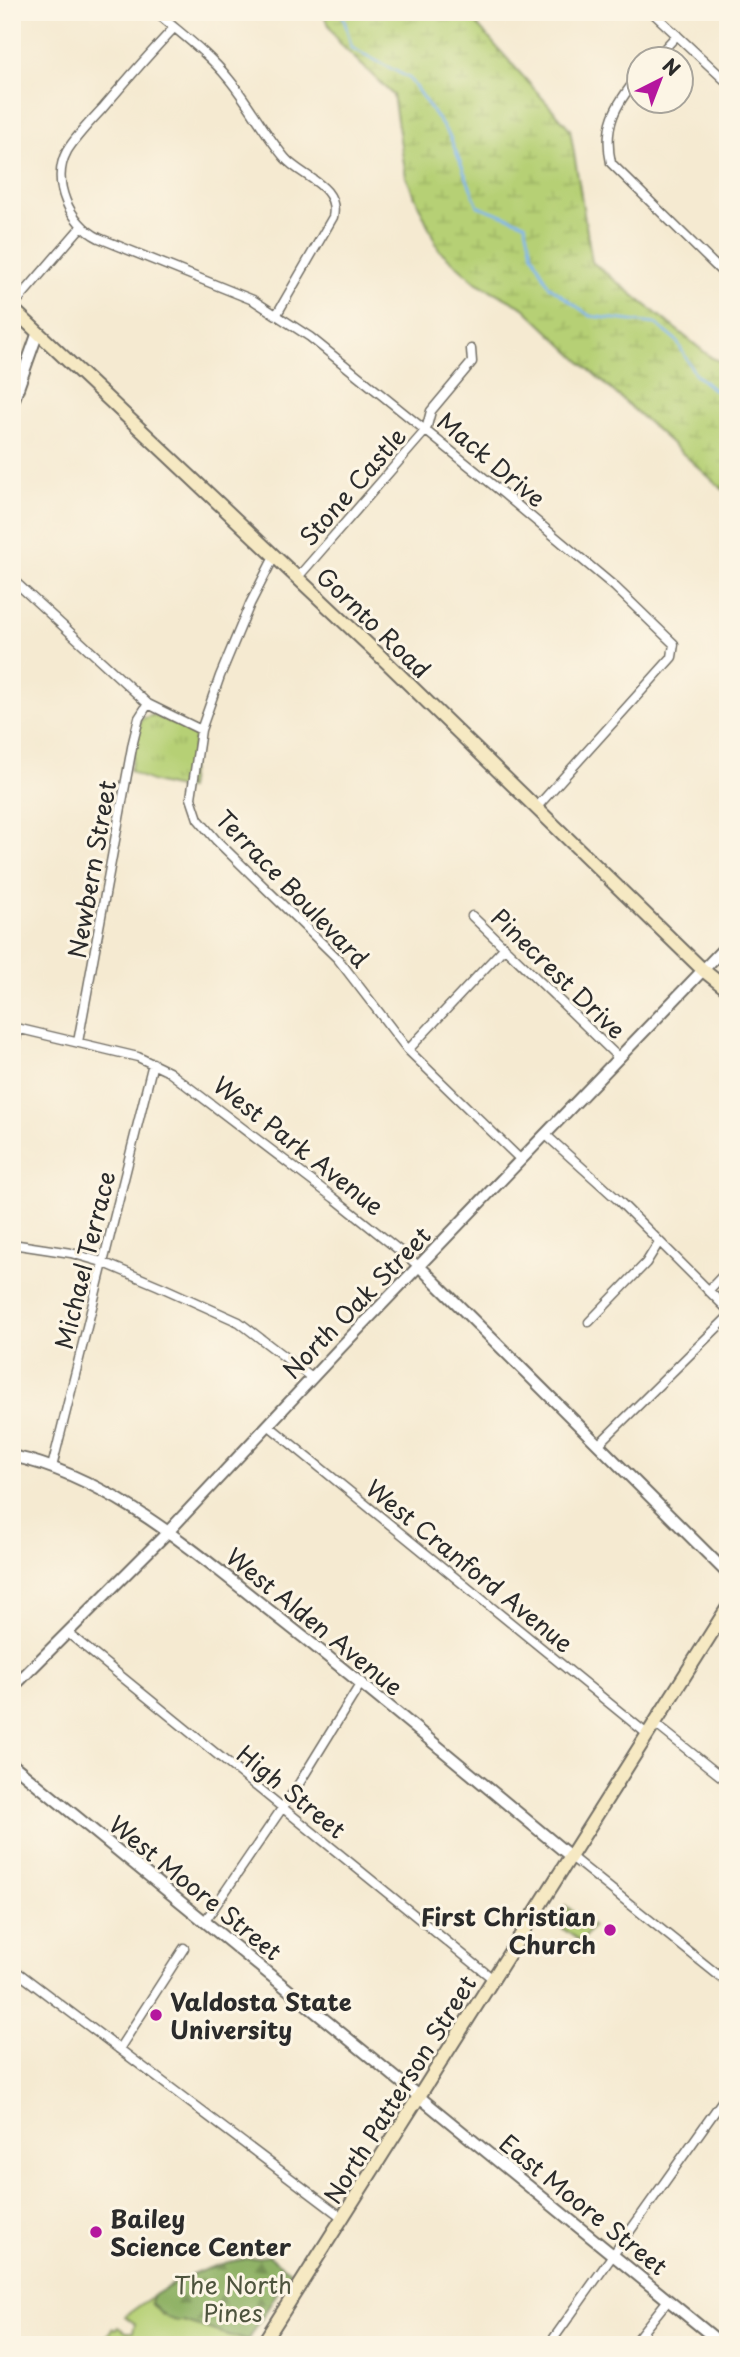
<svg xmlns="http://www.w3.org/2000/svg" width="740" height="2357" font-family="'Playpen Sans',sans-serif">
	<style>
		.grass { fill: #b6d075; stroke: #707e50; stroke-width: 2 }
		.forest { fill: url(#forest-firs); stroke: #5e6e48; stroke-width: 2 }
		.wetland { fill: url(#wetland-marsh); stroke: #707e50; stroke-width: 2 }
		.cemetery { fill: url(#cemetery-stones); stroke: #707e50; stroke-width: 2 }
		.park { fill: url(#park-tufts); stroke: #707e50; stroke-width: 2 }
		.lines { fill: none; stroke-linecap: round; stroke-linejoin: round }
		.stream { stroke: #81b7f0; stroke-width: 2.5 }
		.minor-casing { stroke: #726e65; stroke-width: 11 }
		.tertiary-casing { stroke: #726e65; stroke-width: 14 }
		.secondary-casing { stroke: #726e65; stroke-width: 16 }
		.minor { stroke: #fff; stroke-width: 8 }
		.tertiary { stroke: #fff; stroke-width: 10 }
		.secondary { stroke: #f6e9c3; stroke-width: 12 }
		.poi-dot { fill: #b5179e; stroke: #fcf5e5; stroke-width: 2.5 }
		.labels { text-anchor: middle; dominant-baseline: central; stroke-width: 6; stroke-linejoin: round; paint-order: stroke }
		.street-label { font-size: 24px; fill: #2b2b2b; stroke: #fcf5e5 }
		.poi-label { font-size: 24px; font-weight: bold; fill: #2b2b2b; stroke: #fcf5e5; text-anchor: start }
		.park-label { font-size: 24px; fill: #4e543e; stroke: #fcf5e5 }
	</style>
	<defs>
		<pattern id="forest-firs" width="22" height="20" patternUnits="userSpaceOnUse" patternTransform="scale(1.75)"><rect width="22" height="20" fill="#90b266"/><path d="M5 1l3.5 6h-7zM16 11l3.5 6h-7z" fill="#769154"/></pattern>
		<pattern id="wetland-marsh" width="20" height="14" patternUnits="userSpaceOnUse" patternTransform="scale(1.75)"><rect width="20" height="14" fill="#b6d075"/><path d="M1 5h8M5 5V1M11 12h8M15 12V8" fill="none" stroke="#9db365"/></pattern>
		<pattern id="cemetery-stones" width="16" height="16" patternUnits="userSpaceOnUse" patternTransform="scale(1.75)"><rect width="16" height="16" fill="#b6d075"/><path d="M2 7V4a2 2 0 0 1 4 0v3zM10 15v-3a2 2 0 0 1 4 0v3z" fill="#9db365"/></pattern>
		<pattern id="park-tufts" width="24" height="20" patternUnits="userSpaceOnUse" patternTransform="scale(1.75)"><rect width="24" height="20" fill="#b6d075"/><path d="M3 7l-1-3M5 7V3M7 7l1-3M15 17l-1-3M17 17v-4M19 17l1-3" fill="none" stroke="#9db365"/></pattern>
	</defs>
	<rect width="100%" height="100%" fill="#fcf5e5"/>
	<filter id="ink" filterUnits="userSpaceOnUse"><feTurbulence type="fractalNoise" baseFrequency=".0143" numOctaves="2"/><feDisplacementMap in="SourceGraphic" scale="14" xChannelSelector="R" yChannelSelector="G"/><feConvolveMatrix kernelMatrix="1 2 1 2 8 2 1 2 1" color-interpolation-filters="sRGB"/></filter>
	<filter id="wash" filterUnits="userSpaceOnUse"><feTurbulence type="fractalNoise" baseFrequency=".00686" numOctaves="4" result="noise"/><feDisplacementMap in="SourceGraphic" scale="28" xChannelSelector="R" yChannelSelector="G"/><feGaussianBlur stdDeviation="1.57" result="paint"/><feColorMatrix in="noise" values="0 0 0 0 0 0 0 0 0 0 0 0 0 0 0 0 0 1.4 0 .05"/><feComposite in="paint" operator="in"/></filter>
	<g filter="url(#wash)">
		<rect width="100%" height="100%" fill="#f5ead1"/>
		<path class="grass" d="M153 2296 152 2304 183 2321 248 2341 246 2345H98L113 2328 116 2330 119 2327 126 2332H133L135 2324 125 2316Z"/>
		<path class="forest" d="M269 2256 290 2271 248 2341 183 2321C169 2322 160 2314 151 2303L153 2296C175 2282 200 2270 225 2263 239 2259 255 2258 269 2256Z"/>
		<path class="wetland" d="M322 12H471L478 26 570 129 592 262 712 358 728 364V494L584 365 524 308 477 283 439 250 406 177 393 95 338 42Z"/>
		<path class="cemetery" d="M566 1906 593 1926 581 1942 554 1922Z"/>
		<path class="park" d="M153 715 189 730 195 736 188 789C167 786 148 782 130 771L141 719Z"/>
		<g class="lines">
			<path class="stream" d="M342 12 352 48 409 78 450 137 478 206 525 223 532 252 549 286 590 316 656 324 676 340 695 374 715 391H728"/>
		</g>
	</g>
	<g filter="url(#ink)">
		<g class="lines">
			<g class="minor-casing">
				<path id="minor" d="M156 12C180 33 208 53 228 78 249 103 264 133 285 158 301 177 340 185 333 217L277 314
					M652 12 728 83
					M174 28C149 54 125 82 102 109 90 122 76 136 67 151 50 182 70 224 99 238L253 300 310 337 504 494 615 587 674 644 672 657 536 808
					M654 60 677 35
					M638 77C615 105 603 126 611 163L728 278
					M12 307 81 227
					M275 555 250 604 220 676 201 730 191 798 198 819 216 840 338 959 408 1050 521 1160
					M298 577 426 430 431 411 472 362 471 349
					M12 579 148 704 201 730
					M472 916 619 1058
					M12 1027 138 1057 169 1072 334 1198 420 1267
					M78 1042 133 742 139 718 148 704
					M408 1050 505 947
					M12 1058 18 1029
					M546 1135 618 1200 728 1310
					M12 1244 71 1253 102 1262 159 1286 239 1322 312 1378
					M708 1291 728 1270
					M589 1322 646 1263 659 1242
					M268 1425 647 1734
					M599 1444 728 1317
					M52 1467 153 1063
					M68 1633 493 1979
					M654 1723 728 1782
					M570 1856 728 1983
					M205 1921 300 1782 361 1683
					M12 1968 343 2218
					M119 2049 184 1948
					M549 2345 728 2093
					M632 2345 668 2300"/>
			</g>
			<g class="tertiary-casing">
				<path id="tertiary" d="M12 405 38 332
					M420 1267 728 1574
					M12 1456C111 1477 196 1553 274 1614 374 1692 472 1775 570 1856
					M12 1688 168 1532 341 1347 728 944
					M12 1764 723 2345"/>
			</g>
			<g class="secondary-casing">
				<path id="secondary" d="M12 308 377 653 703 970 728 990
					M262 2345 728 1607"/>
			</g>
			<use href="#minor" class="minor"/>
			<use href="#tertiary" class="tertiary"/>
			<use href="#secondary" class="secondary"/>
		</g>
	</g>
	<g class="poi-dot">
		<circle cx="610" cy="1930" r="7"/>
		<circle cx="156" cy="2015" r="7"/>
		<circle cx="96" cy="2232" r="7"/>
	</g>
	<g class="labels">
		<g class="street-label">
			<text transform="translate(492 459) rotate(40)">Mack Drive</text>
			<text transform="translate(352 486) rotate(-49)">Stone Castle</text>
			<text transform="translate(374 622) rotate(44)">Gornto Road</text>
			<text transform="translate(91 869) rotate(-80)">Newbern Street</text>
			<text transform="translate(293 888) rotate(46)">Terrace Boulevard</text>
			<text transform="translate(559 973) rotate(44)">Pinecrest Drive</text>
			<text transform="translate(299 1145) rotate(38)">West Park Avenue</text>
			<text transform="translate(84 1260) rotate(-76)">Michael Terrace</text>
			<text transform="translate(356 1302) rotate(-46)">North Oak Street</text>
			<text transform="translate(470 1565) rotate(39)">West Cranford Avenue</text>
			<text transform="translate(315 1621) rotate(39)">West Alden Avenue</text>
			<text transform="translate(292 1791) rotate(39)">High Street</text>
			<text transform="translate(196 1887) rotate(39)">West Moore Street</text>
			<text transform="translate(399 2089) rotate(-58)">North Patterson Street</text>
			<text transform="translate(584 2204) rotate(39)">East Moore Street</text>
		</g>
		<g class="poi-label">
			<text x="596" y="1916" text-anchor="end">First Christian<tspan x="596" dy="28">Church</tspan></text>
			<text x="170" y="2001">Valdosta State<tspan x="170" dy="28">University</tspan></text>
			<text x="110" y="2218">Bailey<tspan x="110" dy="28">Science Center</tspan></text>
		</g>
		<g class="park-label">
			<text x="233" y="2284">The North<tspan x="233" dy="28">Pines</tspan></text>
		</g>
	</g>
	<rect width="740" height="2357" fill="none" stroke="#fcf5e5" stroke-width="42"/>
	<g transform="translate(660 80) rotate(42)"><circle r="33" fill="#fcf5e5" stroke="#a8a49b" stroke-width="2"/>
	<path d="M0-5L12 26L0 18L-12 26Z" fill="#b5179e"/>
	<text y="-10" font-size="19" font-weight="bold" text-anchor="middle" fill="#2b2b2b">N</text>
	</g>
</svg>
